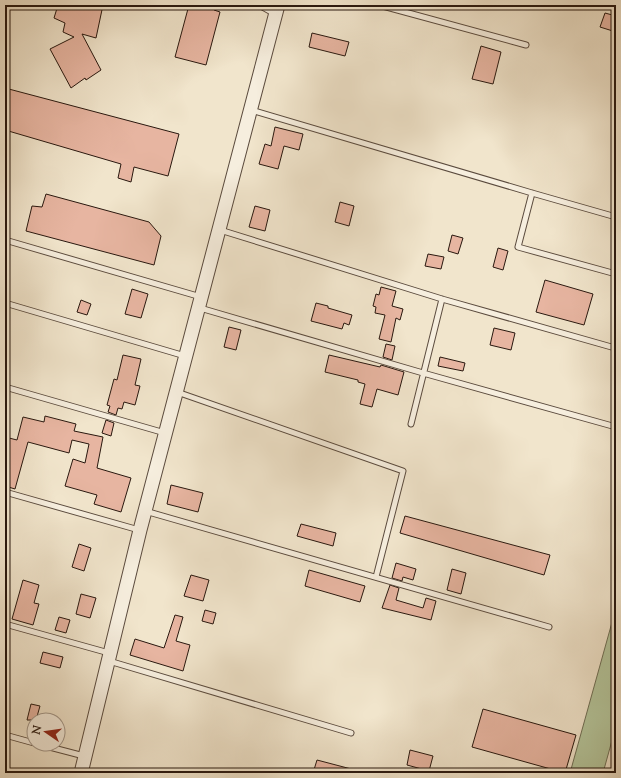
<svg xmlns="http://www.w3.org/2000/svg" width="621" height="778" viewBox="0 0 621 778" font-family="'Sorts Mill Goudy',serif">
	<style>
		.green { fill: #b5c69c; stroke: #6f6f56 }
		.building { fill: #e7b5a1; stroke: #29180f }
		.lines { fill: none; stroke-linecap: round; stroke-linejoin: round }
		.service-casing { stroke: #5b4b3e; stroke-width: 7 }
		.tertiary-casing { stroke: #5b4b3e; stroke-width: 15 }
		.service { stroke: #f6eede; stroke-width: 5 }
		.tertiary { stroke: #f6eede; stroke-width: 13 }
	</style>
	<rect width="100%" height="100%" fill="#f1e5cc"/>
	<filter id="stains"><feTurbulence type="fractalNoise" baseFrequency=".005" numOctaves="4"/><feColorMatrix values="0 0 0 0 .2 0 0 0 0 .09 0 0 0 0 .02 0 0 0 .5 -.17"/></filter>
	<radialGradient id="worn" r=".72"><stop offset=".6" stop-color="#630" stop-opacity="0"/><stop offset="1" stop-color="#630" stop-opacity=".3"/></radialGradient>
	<path class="green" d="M616,608v118l-13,47h-33z"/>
	<path class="building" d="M58,5h45l-7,33 -14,-4 19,36 -15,10 -1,-2 -14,10 -21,-39 24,-12 -11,-5 2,-9 -11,-5z
		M189,5l12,2 1,-2h12v5l6,2 -14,53 -31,-8z
		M605,13l11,3v16l-16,-5z
		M312,33l37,9 -4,14 -36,-9z
		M481,46l20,6 -8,32 -21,-5z
		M5,88l174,46 -11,42 -34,-9 -3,15 -13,-4 3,-14 -116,-34z
		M275,127l28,7 -4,16 -15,-4 -6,23 -19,-5 6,-20 6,2z
		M46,194l103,28 12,14 -7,29 -128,-34 6,-25 10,1z
		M340,202l14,4 -5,20 -14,-4z
		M255,206l15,4 -5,21 -16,-4z
		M452,235l11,3 -5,16 -10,-3z
		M498,248l10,3 -5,19 -10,-3z
		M428,254l16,3 -3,12 -16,-3z
		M545,280l48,14 -9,31 -48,-13z
		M381,287l15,4 -4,15 11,3 -3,11 -4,-2 -5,24 -12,-3 6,-24 -10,-2 1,-6 -3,-1 3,-12 3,1z
		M132,289l16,5 -7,24 -16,-4z
		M81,300l10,4 -4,11 -10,-3z
		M316,303l12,3v2l24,7 -3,10 -5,-2 -2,6 -31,-8z
		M229,327l12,3 -5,20 -12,-3z
		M494,328l21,5 -4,17 -21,-5z
		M386,344l9,2 -3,14 -9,-3z
		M123,355l18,4 -6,26 5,1 -5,19 -11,-3 -2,7 -4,-1 -2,7 -8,-3 2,-6 -3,-1 7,-26 3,1z
		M329,355l51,12 1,-2 23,7 -6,23 -21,-6 -5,18 -12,-3 5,-20 -7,-2v-2l-33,-8z
		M440,357l25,6 -2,8 -25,-5z
		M45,416l31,8 -2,7 29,6 -6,31 34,10 -10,34 -27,-8 3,-9 -32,-9 8,-27 12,4 4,-19 -17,-4 -3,13 -41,-11 -13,47 -10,-3v-49l12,3 6,-23 21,5z
		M106,420l8,3 -3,13 -9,-3z
		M171,485l32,8 -5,19 -31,-8z
		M405,516l145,39 -6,20 -144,-42z
		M301,524l35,9 -3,13 -36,-10z
		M79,544l12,4 -7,23 -12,-4z
		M396,563l20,6 -3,11 -10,-3 -1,4 -10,-3z
		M452,569l14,4 -5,21 -14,-4z
		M309,570l56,16 -5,16 -55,-16z
		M191,575l18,5 -6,21 -19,-5z
		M23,580l16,5 -5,18 5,1 -6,21 -21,-6z
		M390,585l9,3 -3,12 27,8 3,-10 10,3 -5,19 -49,-12z
		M81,594l15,4 -6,20 -14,-4z
		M205,610l11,3 -3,11 -11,-3z
		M175,615l8,2 -7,24 14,4 -7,26 -53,-16 5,-16 29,9z
		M59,617l11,3 -4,13 -11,-3z
		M43,652l20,5 -3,11 -20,-5z
		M31,704l9,2 -4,14h-9z
		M483,709l93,26 -11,38 -93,-26z
		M410,750l23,6 -4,15 -22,-6z
		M317,760l38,10 -1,3h-41z"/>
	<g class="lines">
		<defs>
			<path id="service" d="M259,5l16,9
				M379,5l147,40
				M251,110l281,83 84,24
				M532,193l-14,54 98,27
				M220,230l222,69 173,49
				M5,240l196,57
				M5,303l180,53
				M200,308l223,65 193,54
				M5,387l160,46
				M177,392l226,79 -27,106
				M411,424l31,-125
				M5,492l134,38
				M145,511l404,116
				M5,624l104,29
				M109,661l242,72
				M5,735l29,8
				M38,744l46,12"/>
			<path id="tertiary" d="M81,773l59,-243 138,-525"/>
		</defs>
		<use href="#service" class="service-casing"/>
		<use href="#tertiary" class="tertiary-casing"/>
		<use href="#service" class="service"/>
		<use href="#tertiary" class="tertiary"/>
	</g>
	<rect width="621" height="778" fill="none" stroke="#f1e5cc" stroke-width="20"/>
	<rect x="6" y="6" width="609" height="766" fill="none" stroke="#29180f" stroke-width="2"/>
	<rect x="10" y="10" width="601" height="758" fill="none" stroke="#29180f"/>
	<g transform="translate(46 732) rotate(283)"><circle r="19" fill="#f6eede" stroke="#a4988b"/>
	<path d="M0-3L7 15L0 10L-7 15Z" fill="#8f2418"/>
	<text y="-6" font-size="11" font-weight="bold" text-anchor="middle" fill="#29180f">N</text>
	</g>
	<rect width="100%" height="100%" filter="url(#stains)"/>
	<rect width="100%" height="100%" fill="url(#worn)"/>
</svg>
